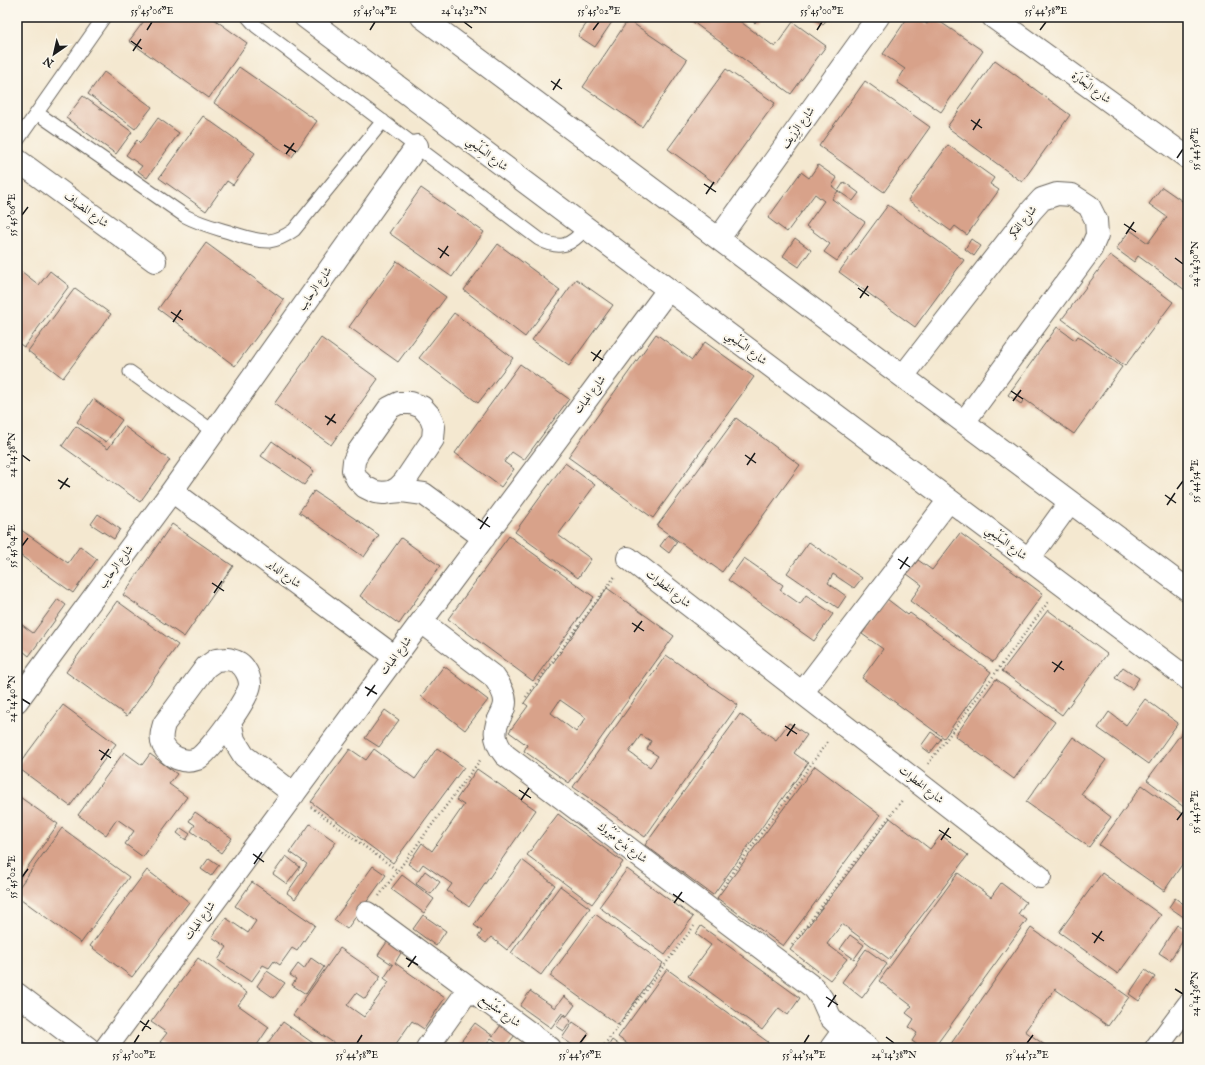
<svg xmlns="http://www.w3.org/2000/svg" width="1205" height="1065" viewBox="0 0 1205 1065" font-family="'IM FELL English',Amiri,serif">
	<style>
		.building { fill: #d8a28a; fill-rule: evenodd }
		.lines { fill: none; stroke-linecap: round; stroke-linejoin: round }
		.lane-casing { stroke: #68635b; stroke-width: 15 }
		.street-casing { stroke: #68635b; stroke-width: 24 }
		.path { stroke: #68635b; stroke-width: 2.5; stroke-dasharray: 1 3; stroke-linecap: butt }
		.lane { stroke: #fff; stroke-width: 13 }
		.street { stroke: #fff; stroke-width: 22 }
		.ticks { fill: none; stroke: #1c1c1c; stroke-width: 1.5 }
		.labels { text-anchor: middle; dominant-baseline: central; stroke-width: 4; stroke-linejoin: round; paint-order: stroke }
		.street-label { font-size: 11px; fill: #1c1c1c; stroke: #fbf7ec }
		.neatline { fill: none; stroke: #1c1c1c; stroke-width: 1.5 }
		.ticks-label { font-size: 10px; text-anchor: middle; fill: #1c1c1c }
	</style>
	<rect width="100%" height="100%" fill="#fbf7ec"/>
	<filter id="ink" filterUnits="userSpaceOnUse"><feTurbulence type="fractalNoise" baseFrequency=".025" numOctaves="2"/><feDisplacementMap in="SourceGraphic" scale="8" xChannelSelector="R" yChannelSelector="G"/><feConvolveMatrix kernelMatrix="1 2 1 2 8 2 1 2 1" color-interpolation-filters="sRGB"/></filter>
	<filter id="wash" filterUnits="userSpaceOnUse"><feTurbulence type="fractalNoise" baseFrequency=".012" numOctaves="4" result="noise"/><feDisplacementMap in="SourceGraphic" scale="16" xChannelSelector="R" yChannelSelector="G"/><feGaussianBlur stdDeviation="0.9" result="paint"/><feColorMatrix in="noise" values="0 0 0 0 0 0 0 0 0 0 0 0 0 0 0 0 0 1.4 0 .05"/><feComposite in="paint" operator="in"/></filter>
	<g filter="url(#wash)">
		<rect width="100%" height="100%" fill="#f4e8d0"/>
		<g id="blocks">
			<path class="building" d="M147,17h68l-1,2 33,24 -38,55 -80,-57z
				M591,17h20l3,2 -19,28 -17,-11z
				M697,17h37l41,30 18,-25 33,24 -35,48 -98,-72z
				M746,17h13l-4,6z
				M812,17h16l-5,8z
				M908,17h8l11,7 4,-7h2l50,34 -42,61 -44,-30 8,-13 -22,-15z
				M628,20l59,40 -45,67 -59,-40z
				M995,60l75,55 -48,67 -75,-55z
				M239,67l78,54 -25,36 -78,-54z
				M726,69l49,34 -59,81 -48,-35z
				M104,72l48,35 -17,22 -47,-35z
				M865,81l65,46 -46,65 -65,-46z
				M83,96l49,36 -16,22 -50,-36z
				M203,116l52,37 -22,32 -6,-4 -21,30 -47,-33z
				M158,118l21,15 -32,45 -9,-7 4,-5 -16,-11 11,-15 3,3z
				M948,145l46,33 -4,6 9,6 -32,45 -12,-9 -4,5 -43,-31z
				M818,165l19,13 -5,8 6,5 6,-9 15,11 -6,8 -15,-10 -6,8 33,23 -28,39 -13,-9 6,-8 -24,-18 18,-25 -9,-7 -28,38 -19,-14 33,-46 8,6z
				M1162,187l26,18v81l-3,4 -47,-34 -4,6 -18,-13 14,-19 18,13 19,-26 -18,-13z
				M421,188l63,44 -32,45 -63,-44z
				M888,205l76,55 -49,67 -76,-55z
				M795,238l16,12 -12,17 -16,-11z
				M971,239l10,7 -7,10 -9,-7z
				M206,243l78,57 -49,66 -77,-57z
				M498,244l62,46 -35,47 -61,-47z
				M1110,255l63,47 -48,64 -63,-47z
				M397,261l49,36 -48,65 -49,-35z
				M17,268l22,17 11,-14 19,15 -45,61 -7,-5z
				M576,279l37,26 -44,61 -37,-26z
				M75,288l36,26 -48,64 -35,-27z
				M454,313l59,45 -35,45 -59,-45z
				M1057,327l18,13 3,-4 44,31 -48,67 -50,-35 -3,5 -13,-9z
				M656,334l36,26 13,-18 49,35 -101,141 -85,-61z
				M321,338l57,41 -47,66 -57,-41z
				M520,364l49,35 -45,61 -12,-8 -8,10 10,7 -13,18 -46,-34z
				M93,399l29,21 -16,22 -29,-20z
				M736,418l64,47 -78,107 -65,-46z
				M76,426l32,23 16,-23 46,34 -30,42 -78,-56z
				M272,441l42,30 -10,14 -43,-29z
				M565,463l30,22 -37,50 33,24 -13,19 -63,-46z
				M314,491l65,44 -15,22 -65,-45z
				M98,514l22,15 -6,10 -23,-15z
				M172,524l61,42 -49,71 -61,-42z
				M17,527l51,36 12,-17 17,13 -24,34 -56,-40z
				M960,533l83,61 -50,68 -83,-61 12,-16 -15,-11 11,-14 14,10z
				M668,535l9,7 -8,11 -9,-7z
				M509,536l85,61 -61,84 -85,-62z
				M401,538l39,28 -41,58 -39,-28z
				M809,542l53,36 -8,10 -21,-14 -5,9 18,13 -8,12 -51,-35z
				M744,558l39,27 -3,5 20,14 6,-9 27,19 -19,27 -86,-61z
				M607,588l67,48 -105,147 -45,-32 3,-6 -18,-13 19,-26 -4,-3zM560,700l26,18 -10,14 -25,-19z
				M58,599l8,6 -37,51 -12,-10v-25l16,12z
				M887,599l21,16 2,-2 81,59 -47,66 -82,-60 21,-29 -21,-15z
				M117,601l61,44 -51,71 -61,-44z
				M1048,610l59,44 -45,61 -60,-44z
				M666,655l72,50 -93,132 -72,-50zM641,735l10,6 -4,8 11,7 -8,11 -21,-15z
				M444,666l44,34 -23,30 -44,-34z
				M1123,667l16,11 -7,11 -17,-11z
				M996,679l59,43 -41,57 -59,-43z
				M1145,699l33,24 -29,41 -51,-36 11,-16 17,13z
				M63,705l53,39 -46,62 -53,-39z
				M385,710l14,10 -20,27 -14,-9z
				M740,714l36,26 13,-17 18,12 -13,18 14,10 -95,132 -68,-50z
				M1188,724v86l-41,-30z
				M931,732l10,7 -11,14 -9,-7z
				M1073,737l33,23 -25,34 30,23 -22,30 -63,-45z
				M437,748l27,19 -71,96 -82,-61 39,-53 16,11 8,-11 41,30z
				M124,752l18,13 8,-11 27,20 -8,10 18,13 -44,60 -18,-13 9,-13 -17,-12 -11,16 -28,-20z
				M815,766l65,49 -97,131 -66,-48z
				M477,769l59,41 -67,97 -22,-16 5,-7 -29,-20 -5,7 -10,-7 14,-21 10,8 32,-46 -8,-5z
				M1142,785l46,33v49l-5,-4 -19,28 -65,-46z
				M17,795l41,29 -41,58z
				M195,812l37,26 -11,15 -30,-22 4,-6 -6,-4z
				M558,814l65,48 -31,42 -65,-49z
				M890,818l40,31 11,-14 27,20 -79,104 -47,-35 -15,20 20,15 -17,21 -40,-30z
				M310,824l26,18 -41,57 -8,-6 20,-29 -17,-12z
				M62,828l67,49 -48,66 -64,-47v-6z
				M181,828l9,6 -4,6 -9,-7z
				M286,856l14,11 -13,17 -14,-10z
				M209,858l10,7 -8,11 -10,-7z
				M522,860l33,25 -48,65 -16,-13 -5,6 -8,-6 4,-6 -8,-6z
				M373,866l13,9 -39,54 -13,-9z
				M627,869l66,48 -28,38 -66,-48z
				M147,870l42,32 -57,75 -42,-31z
				M425,871l15,11 -9,12 -15,-10z
				M958,873l33,24 10,-14 25,19 -8,12 9,6 -93,128h-12l-10,-7 5,-8 -8,-6 5,-8 -8,-6 6,-7 -33,-25z
				M1102,873l59,42 -43,59 -59,-42z
				M402,875l32,24 -10,14 -33,-24z
				M252,882l63,43 -18,26 -5,-3 -12,17 -6,-4 -5,7 -6,-3 -12,17 -33,-22 9,-13 -15,-10 14,-19 22,15 8,-12 -21,-15z
				M560,886l30,22 -49,67 -30,-22z
				M1175,898l13,9v13l-19,-13z
				M595,914l68,49 -45,62 -68,-49z
				M423,915l23,16 -10,15 -23,-17z
				M1177,925l11,8 -18,27 -11,-7z
				M701,926l99,72 -12,17 -9,-7 -17,22 -74,-54 23,-31 -15,-11z
				M1031,928l98,69 -21,29 -53,-37 -30,42 24,17h-101z
				M850,935l14,10 -10,14 -14,-10z
				M387,942l15,9 -7,12 50,35 -21,31 -12,-8 -19,27h-52l-48,-33 47,-67 41,28 -16,23 -9,-6 -9,12 17,12 25,-35 -5,-4 9,-13 -15,-10z
				M866,949l21,15 -25,34 -20,-16z
				M198,958l49,35 -9,12 31,22 -14,21h-87l-8,-6 7,-9 -16,-11z
				M311,958l13,9 -18,27 -14,-9 4,-6 -6,-4 8,-11 6,5z
				M667,969l101,73 -5,6h-130l-15,-11z
				M1145,970l10,7 -16,24 -10,-7z
				M267,971l18,12 -11,15 -17,-12z
				M530,991l25,17 9,-12 11,9 -8,11 -5,-3 -11,15 -31,-22z
				M563,1015l8,6 -7,10 -8,-5z
				M283,1022l37,26h-56z
				M573,1022l16,11 -10,15h-2l-15,-10z
				M475,1023l18,13 8,-11 14,10 -10,13 -14,-10 -7,10h-28z
				M612,1040l11,8h-16z"/>
		</g>
	</g>
	<g filter="url(#ink)">
		<use href="#blocks" fill-opacity="0" stroke="#68635b" stroke-width="1"/>
		<g class="lines">
			<defs>
				<path id="lane" d="M248,17l8,9 283,213c22,12 32,6 47,-11
					M37,113l148,103c15,8 31,12 47,17 12,4 24,8 37,8 9,-1 18,-6 25,-11l89,-109
					M17,141l87,-124
					M130,372l84,60
					M17,1046l3,2"/>
				<path id="street" d="M305,17l883,662
					M422,17l766,573
					M993,17l195,141
					M17,160l138,101
					M719,238l159,-221
					M903,376l129,-166 10,-11 15,-5 15,1 17,11 7,14 1,15 -6,14 -127,173
					M399,403h12l11,4 8,9 4,11 -1,12 -29,43 -6,6 -7,4 -7,1 -9,-1 -10,-5 -8,-8 -4,-9 1,-9 4,-9 31,-44z
					M172,491l223,166
					M391,492l11,-1 22,3 60,44
					M628,558l412,319
					M1028,560l42,-58
					M422,622l72,55c5,7 11,16 11,25 0,6 -3,11 -5,15 -8,15 -5,26 5,38l309,233 8,11 8,18 7,7 31,24
					M228,659c3,1 8,2 11,4 6,4 11,14 11,21 0,13 -42,70 -53,75 -13,5 -28,-2 -34,-14 -3,-7 -1,-14 1,-21l42,-57 10,-7z
					M802,693l147,-193
					M17,701l155,-210 245,-345
					M230,721l4,19 10,16 50,38
					M367,913l183,135
					M17,994l71,54
					M106,1048l289,-391 273,-367
					M427,1048l42,-59
					M831,1048l13,-18
					M1156,1048l32,-43"/>
			</defs>
			<use href="#lane" class="lane-casing"/>
			<use href="#street" class="street-casing"/>
			<path class="path" d="M526,697l90,-122
				M928,764l121,-163
				M311,807l87,64
				M721,889l107,-148
				M379,896l102,-137
				M792,945l111,-146
				M602,1048l92,-122"/>
			<use href="#lane" class="lane"/>
			<use href="#street" class="street"/>
		</g>
	</g>
	<path class="ticks" d="M464,22l8,6M147,30l5,-8M370,30l5,-8M593,30l6,-8M817,30l5,-8M1040,30l6,-8M131,41l11,8M133,51l8,-12M551,81l11,8M553,90l7,-11M971,120l11,8M973,130l7,-11M284,145l12,7M286,154l8,-11M1177,158l6,-9M704,184l12,8M706,194l8,-12M22,215l6,-8M1124,224l12,8M1126,234l8,-12M438,248l11,8M440,258l8,-12M1175,258l8,6M858,288l11,8M860,298l8,-12M171,312l12,8M173,322l8,-12M591,352l12,8M593,361l8,-11M1011,391l12,8M1013,401l8,-11M325,416l11,7M327,425l8,-11M22,455l8,6M745,455l11,8M747,465l8,-12M58,480l12,7M60,489l8,-11M1177,489l6,-8M1165,495l11,8M1167,505l8,-12M478,519l12,8M480,529l8,-12M22,546l6,-8M898,559l12,8M900,569l8,-12M212,583l12,8M214,593l8,-12M632,623l12,8M634,632l8,-11M1052,662l12,8M1054,672l8,-11M365,687l12,7M367,696l8,-11M22,699l8,5M785,726l12,8M787,736l8,-12M99,750l12,8M101,760l8,-11M519,790l12,8M521,800l8,-12M1177,820l6,-8M939,830l12,8M941,840l8,-12M253,854l11,8M254,864l8,-12M22,877l6,-8M673,894l11,8M674,903l8,-11M1092,933l12,8M1094,943l8,-12M406,958l12,7M408,967l8,-11M1175,989l8,5M826,997l12,8M828,1007l8,-12M140,1021l11,8M142,1031l7,-11M886,1037l8,6M134,1043l5,-8M357,1043l5,-8M580,1043l6,-8M804,1043l5,-8M1027,1043l6,-8"/>
	<g class="labels">
		<g class="street-label">
			<text transform="translate(1091 88) rotate(36)">شارع البَحَّارَة</text>
			<text transform="translate(798 128) rotate(-54)">شارع الرِّزِيف</text>
			<text transform="translate(487 154) rotate(37)">شارع السِّلَيْمِي</text>
			<text transform="translate(86 210) rotate(36)">شارع المضياف</text>
			<text transform="translate(1023 222) rotate(-51)">شارع الفكر</text>
			<text transform="translate(315 289) rotate(-55)">شارع الرحايب</text>
			<text transform="translate(746 348) rotate(37)">شارع السِّلَيْمِي</text>
			<text transform="translate(590 395) rotate(-53)">شارع الهبات</text>
			<text transform="translate(1006 543) rotate(37)">شارع السِّلَيْمِي</text>
			<text transform="translate(116 567) rotate(-53)">شارع الرحايب</text>
			<text transform="translate(284 574) rotate(37)">شارع الداير</text>
			<text transform="translate(668 589) rotate(38)">شارع الخطوات</text>
			<text transform="translate(396 656) rotate(-53)">شارع الهبات</text>
			<text transform="translate(921 785) rotate(38)">شارع الخطوات</text>
			<text transform="translate(622 843) rotate(37)">شارع بَدْع مَبْرُوك</text>
			<text transform="translate(200 921) rotate(-54)">شارع الهبات</text>
			<text transform="translate(500 1011) rotate(36)">شارع مْشَيْبِع</text>
		</g>
	</g>
	<rect width="1205" height="1065" fill="none" stroke="#fbf7ec" stroke-width="44"/>
	<g transform="translate(54 54) rotate(214)" stroke="#fbf7ec" stroke-width="3" paint-order="stroke">
	<path d="M0-3L7 15L0 10L-7 15Z" fill="#1c1c1c"/>
	<text y="-6" font-size="11" font-weight="bold" text-anchor="middle" fill="#1c1c1c">N</text>
	</g>
	<rect x="22" y="22" width="1161" height="1021" class="neatline"/>
	<g class="ticks-label">
		<text x="152" y="14">55°45'06"E</text>
		<text x="375" y="14">55°45'04"E</text>
		<text x="464" y="14">24°14'32"N</text>
		<text x="599" y="14">55°45'02"E</text>
		<text x="822" y="14">55°45'00"E</text>
		<text x="1046" y="14">55°44'58"E</text>
		<text transform="translate(1194 149) rotate(-90)" y="4">55°44'56"E</text>
		<text transform="translate(11 215) rotate(-90)" y="4">55°45'06"E</text>
		<text transform="translate(1194 264) rotate(-90)" y="4">24°14'30"N</text>
		<text transform="translate(11 455) rotate(-90)" y="4">24°14'38"N</text>
		<text transform="translate(1194 481) rotate(-90)" y="4">55°44'54"E</text>
		<text transform="translate(11 546) rotate(-90)" y="4">55°45'04"E</text>
		<text transform="translate(11 699) rotate(-90)" y="4">24°14'40"N</text>
		<text transform="translate(1194 812) rotate(-90)" y="4">55°44'52"E</text>
		<text transform="translate(11 877) rotate(-90)" y="4">55°45'02"E</text>
		<text transform="translate(1194 994) rotate(-90)" y="4">24°14'36"N</text>
		<text x="134" y="1058">55°45'00"E</text>
		<text x="357" y="1058">55°44'58"E</text>
		<text x="580" y="1058">55°44'56"E</text>
		<text x="804" y="1058">55°44'54"E</text>
		<text x="894" y="1058">24°14'38"N</text>
		<text x="1027" y="1058">55°44'52"E</text>
	</g>
</svg>
